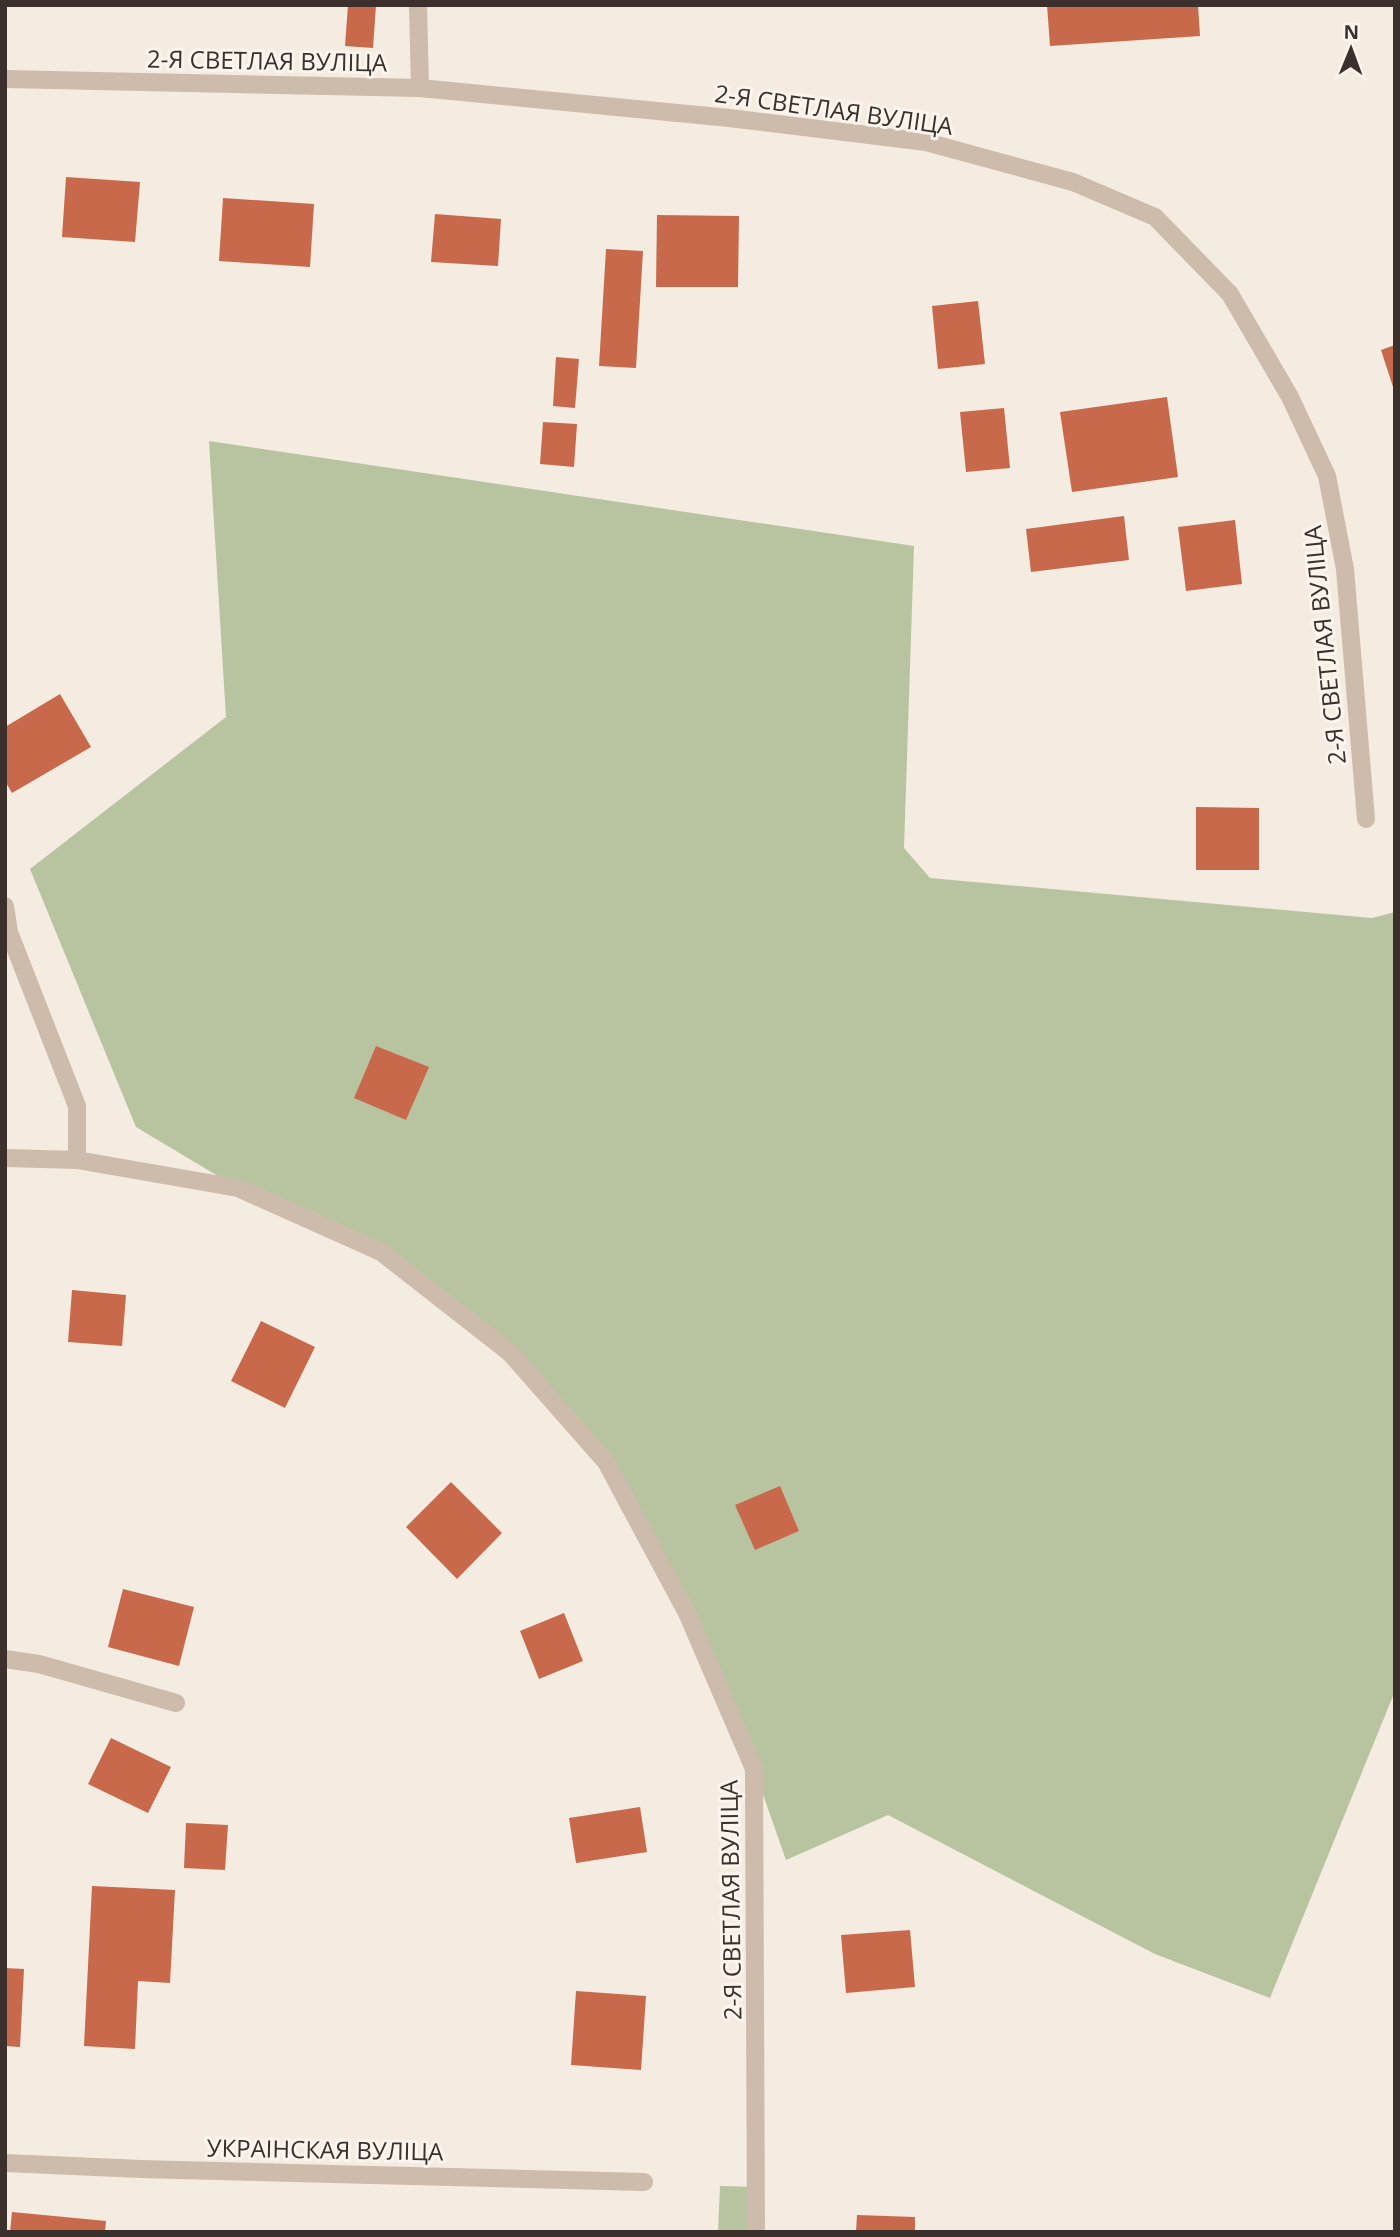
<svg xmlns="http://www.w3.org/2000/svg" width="1400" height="2237" viewBox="0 0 1400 2237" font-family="'Open Sans',sans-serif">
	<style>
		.green { fill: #b8c4a0 }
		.building { fill: #c8694b }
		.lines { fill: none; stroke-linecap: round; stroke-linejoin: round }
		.minor { stroke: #cdbbac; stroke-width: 18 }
		.labels { text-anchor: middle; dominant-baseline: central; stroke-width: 6; stroke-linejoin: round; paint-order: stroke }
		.street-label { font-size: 24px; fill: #3b302b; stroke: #fbf5ee }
	</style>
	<rect width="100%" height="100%" fill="#f4ebe1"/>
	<path class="green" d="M209,441l705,105 -10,302 26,30 442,40 23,-6v779l-125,307 -115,-44 -267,-139 -102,45 -32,-91 -148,-307 -96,-109 -129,-101 -143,-64 -102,-61 -106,-258 196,-152z
		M720,2186l38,1 -2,45h-38z"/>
	<path class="building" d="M348,5h28l-3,43 -28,-2z
		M1047,5h151l2,31 -150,10z
		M66,177l74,5 -5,60 -73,-5z
		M223,198l91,6 -4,63 -91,-6z
		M435,214l66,5 -3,47 -67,-4z
		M657,215l82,1 -1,71h-82z
		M606,249l37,2 -7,117 -37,-2z
		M978,301l7,63 -47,5 -6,-63z
		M1395,345v45h-1l-13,-40z
		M556,357l23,2 -4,49 -22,-2z
		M1167,397l11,80 -106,15 -12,-80z
		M1004,408l6,60 -44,4 -6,-60z
		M543,422l34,2 -3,43 -34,-3z
		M1124,516l5,44 -98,12 -5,-43z
		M1235,520l7,64 -56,7 -8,-64z
		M60,694l31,53 -79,46 -7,-12v-54z
		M1196,807l63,1v62h-63z
		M376,1046l53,21 -23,53 -52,-22z
		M72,1290l54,5 -4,51 -54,-4z
		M261,1321l54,26 -30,61 -54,-27z
		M451,1482l51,51 -45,46 -51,-52z
		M780,1486l19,45 -44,19 -20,-45z
		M123,1589l71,18 -15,59 -71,-19z
		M564,1613l19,48 -44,18 -19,-48z
		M111,1738l60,29 -23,46 -60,-29z
		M640,1807l7,45 -71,11 -7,-45z
		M186,1823l42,2 -3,45 -41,-2z
		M92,1886l83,4 -5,93 -32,-2 -3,68 -51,-3z
		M910,1930l5,57 -69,6 -5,-58z
		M5,1968l19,1 -4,78 -15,-1z
		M576,1991l70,5 -5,74 -70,-5z
		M12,2212l94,9 -1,11h-95z
		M857,2215l58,2v15h-59z"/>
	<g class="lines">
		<path class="minor" d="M418,5l2,83
			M5,79l415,9 309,30 197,24 147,40 82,35 75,77 60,103 37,79 18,93 21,250
			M5,906l4,26 68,174v54
			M5,1158l72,2 161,28 143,64 129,101 96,109 81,151 67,156 2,463
			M5,1659l34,5 137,39
			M5,2163l135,6 504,13"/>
	</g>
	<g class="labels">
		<g class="street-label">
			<text transform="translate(267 60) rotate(1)">2-Я СВЕТЛАЯ ВУЛІЦА</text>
			<text transform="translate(834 109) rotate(8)">2-Я СВЕТЛАЯ ВУЛІЦА</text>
			<text transform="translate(1324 645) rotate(-96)">2-Я СВЕТЛАЯ ВУЛІЦА</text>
			<text transform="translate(730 1900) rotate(-91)">2-Я СВЕТЛАЯ ВУЛІЦА</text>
			<text transform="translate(325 2149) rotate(1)">УКРАІНСКАЯ ВУЛІЦА</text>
		</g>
	</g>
	<rect width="1400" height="2237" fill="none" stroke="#3b302b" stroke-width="14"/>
	<g transform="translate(1351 49) rotate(1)" stroke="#fbf5ee" stroke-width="5" paint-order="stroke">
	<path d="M0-5L12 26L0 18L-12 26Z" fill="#3b302b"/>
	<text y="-10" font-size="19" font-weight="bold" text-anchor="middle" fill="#3b302b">N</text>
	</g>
</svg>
